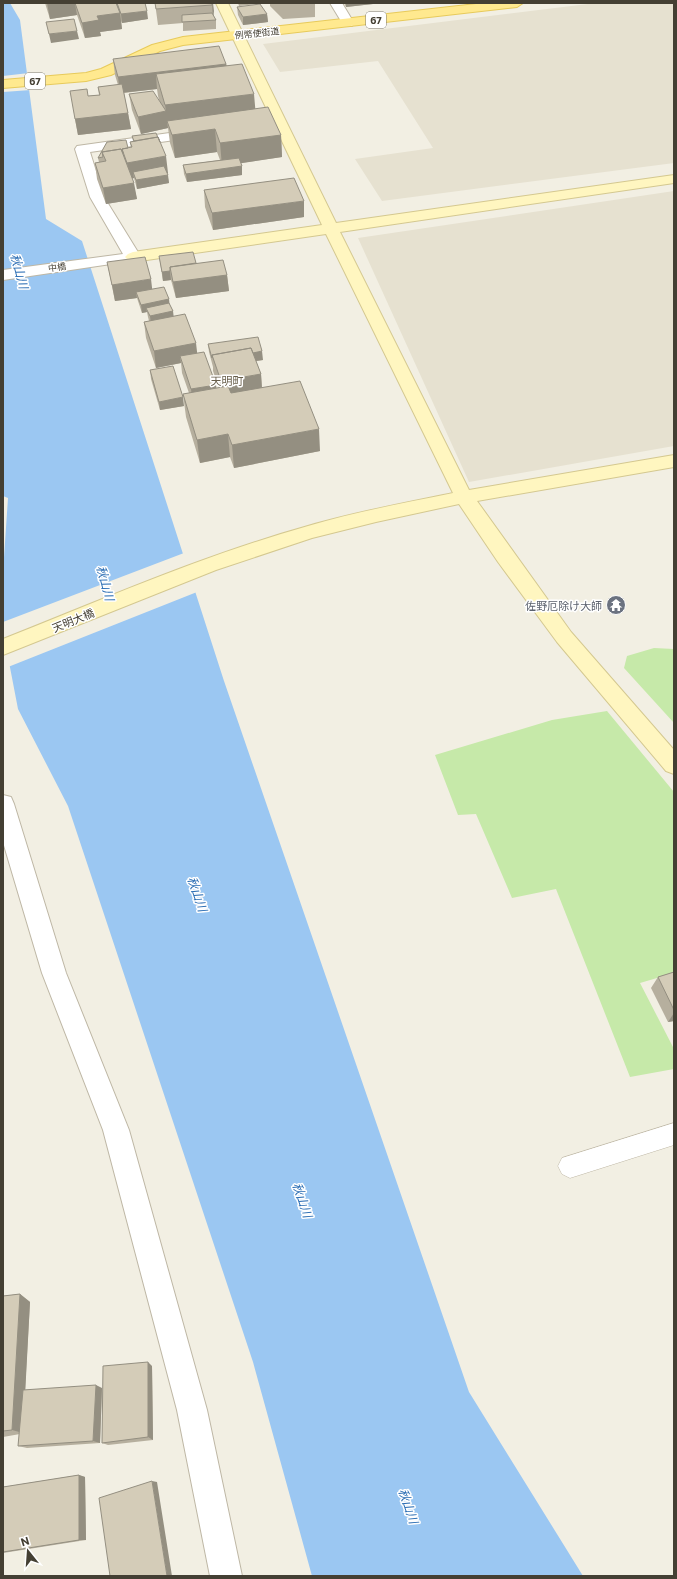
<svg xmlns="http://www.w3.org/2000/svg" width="677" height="1579" viewBox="0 0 677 1579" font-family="Commissioner,'Noto Sans JP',sans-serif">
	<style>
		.residential { fill: #e6e1d0 }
		.green { fill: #c6e9a9 }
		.water { fill: #9bc7f2 }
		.pier { fill: #f2efe3 }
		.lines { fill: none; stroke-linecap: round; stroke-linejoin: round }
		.lane-casing { stroke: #beb7a5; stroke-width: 1 }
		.street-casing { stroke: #beb7a5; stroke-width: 2 }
		.secondary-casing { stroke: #d4c890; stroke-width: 2 }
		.primary-casing { stroke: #e7ca5b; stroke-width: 2 }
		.lane { fill: #fff; fill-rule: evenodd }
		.street { fill: #fff; fill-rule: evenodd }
		.secondary { fill: #fff6c0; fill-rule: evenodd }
		.primary { fill: #ffe98f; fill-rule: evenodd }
		.wall { fill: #b6af9e }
		.shaded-wall { fill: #948f81 }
		.building { fill: #d4ccb8; stroke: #948f81 }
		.labels { text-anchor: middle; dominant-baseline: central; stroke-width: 3; stroke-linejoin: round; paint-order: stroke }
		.far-street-label { font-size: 9px; fill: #443f33; stroke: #fff }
		.shield { fill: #fff; stroke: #7c7970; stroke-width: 1 }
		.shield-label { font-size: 10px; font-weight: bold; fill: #443f33 }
		.far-quarter-label { font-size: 11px; fill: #675e4a; stroke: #fff }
		.worship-label { font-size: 11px; fill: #5b616d; stroke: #fff; text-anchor: end }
		.street-label { font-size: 11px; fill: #443f33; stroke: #fff }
		.water-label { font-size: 12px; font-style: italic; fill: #296cb3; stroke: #fff }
	</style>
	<rect width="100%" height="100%" fill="#f2efe3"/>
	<path class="residential" d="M596,3h78v160l-292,38 -27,-42 78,-11 -55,-87 -98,11 -17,-28z
		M674,191v255l-205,36 -111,-244z"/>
	<path class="green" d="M654,648l20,1v74l-50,-55 3,-12z
		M607,711l67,81v181l-34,10 34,66v20l-44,8 -74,-188 -44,9 -36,-84 -18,1 -23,-60 117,-35z"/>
	<path class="water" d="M3,3h7l10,17 26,199 36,22 142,440 245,711 114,184h-271l-59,-214 -185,-556 -50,-97 -15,-78v-59l5,-74 -5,-2z"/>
	<path class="pier" d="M29,73l2,17 -28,2v-16z
		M184,553l13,39 -189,75 -5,-25v-20z"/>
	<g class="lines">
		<defs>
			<path id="lane" d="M674,1123v22l-104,33 -8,-4 -4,-8 4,-8z"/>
			<path id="street" d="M330,3h12l12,20 -2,3h-8z
				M198,129l5,1 2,3 -2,3 -113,16 14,45 37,60 -3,3 -135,20v-10l120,-16 -33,-57 -15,-48 2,-3z
				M3,795l8,2 3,7 52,169 63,157 78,280 35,166h-32l-33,-166 -74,-280 -61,-157 -39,-131z"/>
			<path id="secondary" d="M216,3h12l108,220 338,-48v8l-334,49 129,258 205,-35v12l-197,34 94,131 103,118v24l-8,-3 -109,-129 -59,-80 -39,-58 -83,18 -64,16 -96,32 -213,85v-16c101,-40 201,-84 305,-113 47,-14 96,-23 145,-33l-127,-259 -193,28 -5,-2 -3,-3 3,-3 5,-2 189,-27z"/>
			<path id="primary" d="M485,3h38l-6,4 -334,38 -23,6 -49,24 -25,6 -83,7v-8l83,-7 15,-4 51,-24 31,-8z"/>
		</defs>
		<use href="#lane" class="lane-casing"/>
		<use href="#street" class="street-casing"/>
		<use href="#secondary" class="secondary-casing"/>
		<use href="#primary" class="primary-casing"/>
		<use href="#lane" class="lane"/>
		<use href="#street" class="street"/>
		<use href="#secondary" class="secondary"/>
		<use href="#primary" class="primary"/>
	</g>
	<path class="wall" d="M45,3h71l32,16 -26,4 -1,-2 1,8 -22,3 1,4 -16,2 -8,-23 -27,4z
		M155,3h58v12l3,5v9l-33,2v-8l-25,2z
		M238,3h19v1l-18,2z
		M270,3h45v14l-32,2 -13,-13z
		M344,3h38l-36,4z
		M237,7l30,7 1,8 -25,3 -5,-10z
		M113,59l113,5 1,1 28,44 26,26 1,22 -41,6 1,12 -55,7 -3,-8 -1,-9 37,-5 -3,-8 -42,6 -5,-15 -2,-15 -27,6 -9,-24 -3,-16 31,9 -2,-7 -1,-7 -33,4 4,20 3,16 -53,6 -3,-16 13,-23 11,-1 -1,-8 20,-2 -3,-10z
		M132,136l36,37h-1l2,10 -32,6 -3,-11 -2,1 5,20 -31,5 -9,-25 -2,-16 4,-1 -1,-4 9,-16 21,6h3l-1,-6 3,-1z
		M204,190l100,27 -91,13 -8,-23z
		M159,256l37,7 31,12 2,16 -53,7 -5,-18 -8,1z
		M107,262l62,37v5l4,7v5l24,37 19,35h3l-6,-17v-4l-4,-15 -1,-8 55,16 -7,1 5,13 1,14 58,63 -86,17 -4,-11 -30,6 -14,-46 -3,-23 6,-1 -7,-20 -1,-10 -25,5 -10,-30 -2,-16 5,-1 -1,-4 -1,-5 -5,1 -5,-15 -22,3z
		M150,370l34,36 -24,4 -9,-31z
		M674,972v49l-6,1 -17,-34 7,-11z
		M20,1294l10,8 -5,88 77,-2 -2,55 -73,5 -9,-2 2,-12 -17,3v-141z
		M152,1366l1,74 -45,5 -6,-2z
		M79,1475l6,2 1,63 -83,13v-66z"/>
	<path class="shaded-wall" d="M47,3h28l2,12 -27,4z
		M212,3h1l1,8 -1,10z
		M346,3h36l-36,4z
		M147,11l1,8 -26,4 -1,-9z
		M120,13l2,16 -22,3 1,4 -16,2 -3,-15 15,-7z
		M267,14l1,8 -25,3v-8z
		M77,31l2,8 -28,4 -2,-9z
		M226,64l2,16 -72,-6 1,15 -37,4 -2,-16z
		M254,94l2,23 -89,4 1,7 -27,6 -3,-17 28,-6 -1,-6z
		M128,113l3,16 -53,6 -3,-16z
		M215,129l2,23 -42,6 -3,-23z
		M281,135l1,22 -60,9 -2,-23z
		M166,156l2,17 -33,5 -2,-6 1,6 -4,1 -3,-16z
		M242,166v9l-55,7 -1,-8z
		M168,175l1,8 -32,6 -1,-9z
		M134,183l3,16 -31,5 -3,-16z
		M304,201v16l-91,13 -1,-17z
		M170,271l1,9 -8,1 -1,-9z
		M227,275l2,16 -53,7 -3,-16z
		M151,279l2,17 -17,-4 1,6 -22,3 -3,-16z
		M169,299l1,9h-24l1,4 -5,1 -1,-8z
		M173,311l1,8 -23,5 -1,-8z
		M196,343l2,17 -18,-4 1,7 -25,5 -2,-17z
		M262,351l1,9 -47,7 -3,-9z
		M261,374l1,16 -40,7 -1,-16z
		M216,385l2,16 -25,4 -2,-16z
		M183,397l1,9 -24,4 -1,-8z
		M319,429l1,22 -86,17 -2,-23z
		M228,434l2,23 -30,6 -3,-23z
		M674,1013v8l-6,1z
		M20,1294l10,8 -7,131 -11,-3z
		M148,1362l4,4 1,74 -5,-3z
		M96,1385l6,3 -2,55 -7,-2z
		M79,1475l6,2 1,63h-7z
		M152,1481l5,1 15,94h-5z"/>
	<path class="building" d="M75,3h41l4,10 -23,3 2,4 -17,3z
		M117,3h28l2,8 -26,3z
		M155,3h57v2l-56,4z
		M260,4l7,10 -24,3 -6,-10z
		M212,13l4,7 -34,2v-7z
		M74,19l3,12 -28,3 -3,-12z
		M219,46l7,18 -108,13 -5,-18z
		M242,64l12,30 -89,11 -9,-31z
		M122,84l6,29 -53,6 -5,-28 17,-2 1,7 12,-1 -2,-8z
		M153,91l13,20 -28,6 -9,-23z
		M268,107l13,28 -61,8 -5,-14 -43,6 -5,-14z
		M156,133l4,9 -2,-5 -24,4 -2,-5z
		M158,137l8,19 -39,7 -5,-14 10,-2 -2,-5z
		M126,140l2,8 -6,1 1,4 -2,-4 -19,3 1,5 -5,1 9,-16z
		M121,149l13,34 -31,5 -8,-25 11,-2 -4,-9z
		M239,158l3,8 -56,8 -3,-9z
		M164,166l4,9 -32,5 -3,-8z
		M294,178l10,23 -92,12 -8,-23z
		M193,252l3,11 -26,4v4l-8,1 -3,-16z
		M145,257l6,22 -39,6 -5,-23z
		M223,260l4,15 -54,7 -3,-15z
		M164,287l5,12 -28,6 -5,-13z
		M169,303l4,8 -23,5 -4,-8z
		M185,314l11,29 -42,8 -10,-29z
		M258,337l4,14 -9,2 -2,-5 -39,7v3l-4,-14z
		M251,348l10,26 -40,7 -9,-26z
		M204,352l12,33 -25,4 -11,-33z
		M173,366l10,31 -24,5 -9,-32z
		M300,381l19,48 -87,16 -4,-11 -31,6 -14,-46 45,-8 3,7z
		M674,972v38l-16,-33z
		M20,1294l-8,136 -9,1v-135z
		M148,1362v75l-46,6 1,-77z
		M96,1385l-3,56 -75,5 5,-56z
		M79,1475v65l-76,12v-65z
		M152,1481l15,95h-57l-11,-78z"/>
	<defs>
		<symbol id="temple-disc" viewBox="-11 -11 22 22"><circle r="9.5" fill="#6b7280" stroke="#fff"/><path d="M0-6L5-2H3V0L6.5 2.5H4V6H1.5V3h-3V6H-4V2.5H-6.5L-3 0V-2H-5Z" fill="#fff"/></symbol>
	</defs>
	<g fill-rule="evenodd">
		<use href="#temple-disc" x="605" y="594" width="22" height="22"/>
	</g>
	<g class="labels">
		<g class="far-street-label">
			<text transform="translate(257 33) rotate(-6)">例幣使街道</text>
			<text transform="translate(57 267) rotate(-8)">中橋</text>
		</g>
		<g class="shield">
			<rect x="366" y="12" width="20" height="16" rx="3"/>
			<rect x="25" y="73" width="20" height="16" rx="3"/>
		</g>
		<g class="shield-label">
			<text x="376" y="20">67</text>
			<text x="35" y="81">67</text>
		</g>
		<g class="far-quarter-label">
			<text x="227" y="380">天明町</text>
		</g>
		<g class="worship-label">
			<text x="602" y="605">佐野厄除け大師</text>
		</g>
		<g class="street-label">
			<text transform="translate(73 620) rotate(-22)">天明大橋</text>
		</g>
		<g class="water-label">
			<text transform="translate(20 271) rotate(75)">秋山川</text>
			<text transform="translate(106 583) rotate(75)">秋山川</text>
			<text transform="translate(198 894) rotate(71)">秋山川</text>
			<text transform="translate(303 1200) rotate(71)">秋山川</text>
			<text transform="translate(409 1506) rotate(71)">秋山川</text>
		</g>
	</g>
	<rect width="677" height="1579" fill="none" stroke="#443f33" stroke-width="8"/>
	<g transform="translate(28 1551) rotate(343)" stroke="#ffffff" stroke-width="3" paint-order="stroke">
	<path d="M0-3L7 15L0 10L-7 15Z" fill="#443f33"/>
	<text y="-6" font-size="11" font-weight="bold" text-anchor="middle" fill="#443f33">N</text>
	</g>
</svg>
